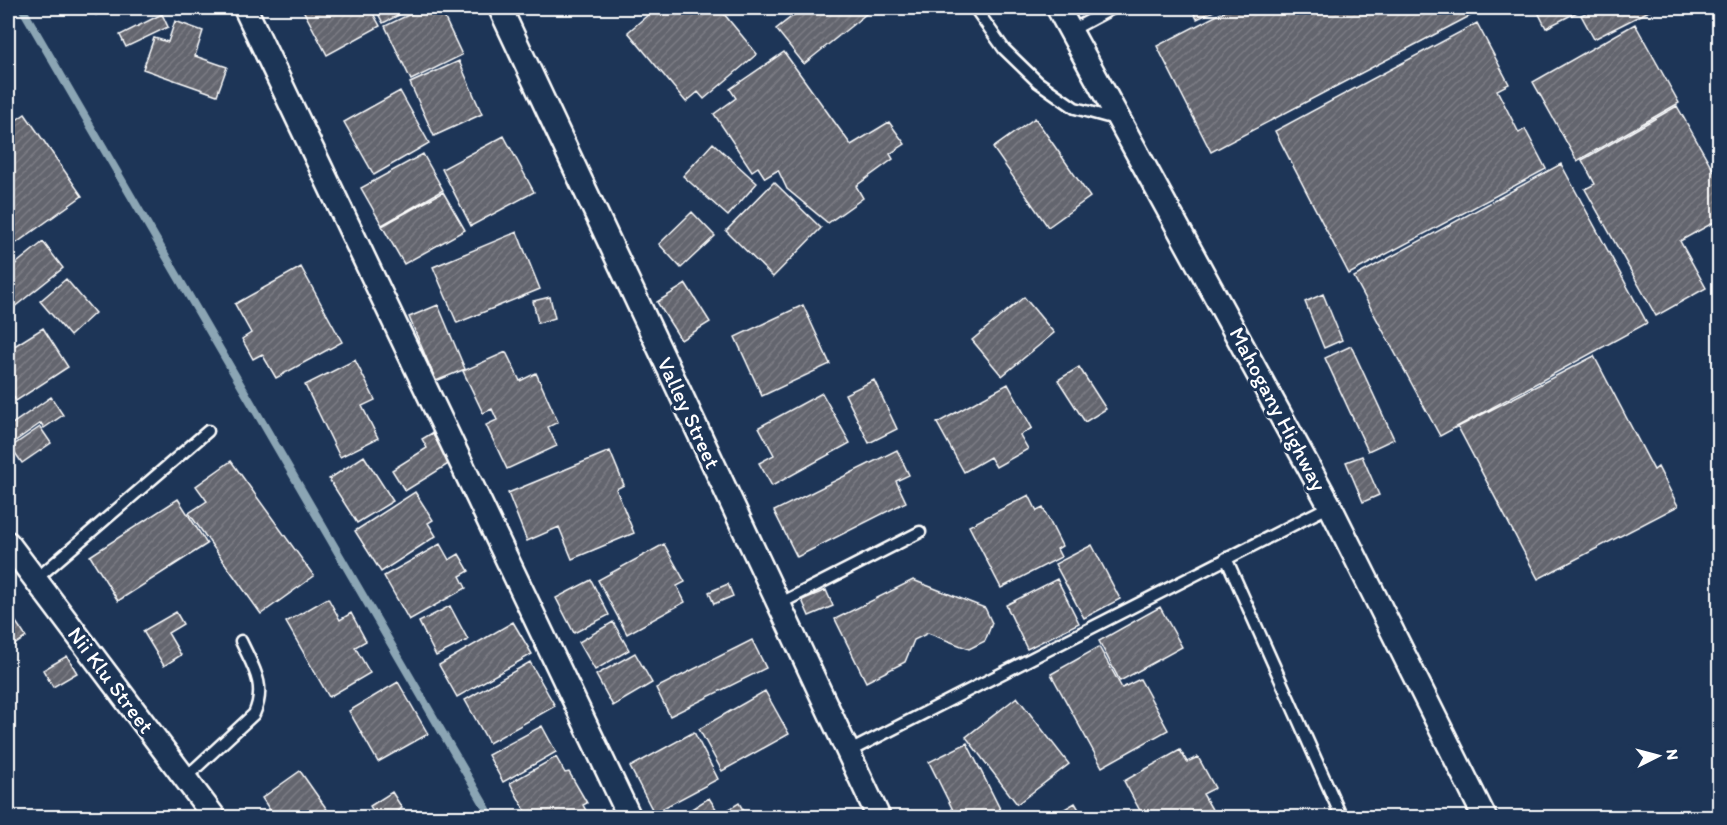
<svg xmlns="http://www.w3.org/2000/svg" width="1727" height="825" viewBox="0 0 1727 825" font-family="Itim,sans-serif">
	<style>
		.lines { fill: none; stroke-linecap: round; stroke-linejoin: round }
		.stream { stroke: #8ba5b4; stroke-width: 8 }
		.building { fill: url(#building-hatch); stroke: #fff; stroke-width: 1.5 }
		.service-casing { stroke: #fff; stroke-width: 15 }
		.minor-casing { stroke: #fff; stroke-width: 27 }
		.service { stroke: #1d3557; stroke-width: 10 }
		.minor { stroke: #1d3557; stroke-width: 22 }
		.labels { text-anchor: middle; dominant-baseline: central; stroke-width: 6; stroke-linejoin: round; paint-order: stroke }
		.street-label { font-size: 22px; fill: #fff; stroke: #1d3557 }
	</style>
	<defs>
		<pattern id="building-hatch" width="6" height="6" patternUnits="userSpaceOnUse" patternTransform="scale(1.5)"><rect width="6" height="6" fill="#64656e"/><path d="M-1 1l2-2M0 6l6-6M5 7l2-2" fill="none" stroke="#7b7c84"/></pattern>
	</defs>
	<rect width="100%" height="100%" fill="#1d3557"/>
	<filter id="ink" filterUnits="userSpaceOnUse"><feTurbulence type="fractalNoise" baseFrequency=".0167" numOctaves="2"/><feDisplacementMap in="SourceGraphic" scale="12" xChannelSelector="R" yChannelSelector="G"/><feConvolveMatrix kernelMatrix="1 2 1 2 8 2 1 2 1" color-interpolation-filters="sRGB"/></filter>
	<g filter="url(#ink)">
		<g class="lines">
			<path class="stream" d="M22,8l470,810"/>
		</g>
		<path class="building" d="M93,8h17l-14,7z
			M302,8h68l10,18 -53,29z
			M375,8h38l-30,15z
			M423,8h17l22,47 -51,25 -26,-54z
			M656,8h63l38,46 -53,45 -6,-7 -12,10 -58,-70z
			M803,8h66l2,2 -67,54 -28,-35z
			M1191,8h29l-23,11z
			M1231,8h254l-274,144 -54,-106z
			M1536,8h49l-39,20z
			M1596,8h59l-61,31 -13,-24z
			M162,14l6,13 -42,20 -6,-12z
			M175,21l28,10 -8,25 32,11 -10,28 -74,-26 11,-31 14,4z
			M1477,23l32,61 -12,6 22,43 6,-4 21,40 -197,105 -74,-143z
			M1635,24l44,79 -102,58 -44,-79z
			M784,52l67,93 38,-23 16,22 -15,10 3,5 -37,27 7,12 -35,25 -41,-34 -9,-19 -13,8 -7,-11 -6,4 -38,-57 22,-16 -6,-9z
			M459,61l23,53 -48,22 -24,-53z
			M400,91l29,52 -55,32 -30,-53z
			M1677,106l43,76v37l-40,22 26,47 -50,28 -71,-127 10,-5 -13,-24z
			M25,114l57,82 -74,53v-123z
			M1035,118l55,79 -42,30 -55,-79z
			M504,136l30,56 -63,34 -29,-57z
			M713,143l44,40 -29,33 -45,-40z
			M423,154l20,36 -61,35 -21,-37z
			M1561,164l86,159 -207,113 -86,-159z
			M774,182l47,46 -48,49 -47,-46z
			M443,192l22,38 -61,34 -22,-38z
			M692,212l23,24 -34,32 -22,-24z
			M517,232l23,57 -83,34 -24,-56z
			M43,242l20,26 -55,44v-42z
			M301,267l41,75 -66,36 -14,-24 -9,5 -11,-20 9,-6 -16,-29z
			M66,279l29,34 -25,23 -30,-35z
			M686,284l24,38 -29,18 -24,-38z
			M1323,294l19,46 -18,8 -19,-46z
			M550,297l5,21 -17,5 -5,-22z
			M1024,297l30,36 -52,43 -30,-36z
			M438,305l27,64 -29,12 -27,-64z
			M803,305l27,59 -68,32 -27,-59z
			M43,328l25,39 -52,34 -8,-14v-37z
			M1351,346l43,93 -26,12 -43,-93z
			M506,352l14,29 16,-8 22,49 -10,5 9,19 -50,23 -21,-44 11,-5 -5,-11 -9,4 -20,-42z
			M1594,356l60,114 4,-3 20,39 -140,73 -80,-152z
			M355,360l20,40 -13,6 16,32 -38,19 -35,-72z
			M1079,367l27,42 -21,13 -27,-42z
			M874,380l23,49 -28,14 -24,-49z
			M1008,384l24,44 -12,7 8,14 -32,18 -6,-10 -26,15 -27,-49z
			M822,393l28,50 -78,43 -13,-23 15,-8 -15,-28z
			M51,397l12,18 -19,13 -3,-5 -33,23v-19z
			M40,427l11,16 -29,20 -11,-16z
			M432,433l18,30 -45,28 -13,-21 35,-22 -5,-9z
			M897,450l12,25 -13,6 10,21 -109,55 -23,-46z
			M610,451l14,34 -8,4 18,44 -62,26 -13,-32 -32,14 -19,-48z
			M364,456l29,45 -36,22 -28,-44z
			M1362,456l17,39 -16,7 -17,-40z
			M231,461l83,115 -53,38 -72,-101 18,-12 -11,-15z
			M415,492l18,28 -5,3 8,13 -55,36 -26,-41z
			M1029,495l8,16 6,-3 19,38 -5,3 4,8 -60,31 -32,-62z
			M178,499l29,45 -89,57 -28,-45z
			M440,544l9,16 10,-6 10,17 -9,5 6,12 -57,32 -25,-44z
			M664,544l21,38 -8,4 8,16 -58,32 -29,-54z
			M1092,545l28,54 -36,19 -29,-54z
			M1057,579l22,44 -52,26 -21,-44z
			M591,580l18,35 -35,18 -18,-35z
			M913,580l72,28 7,15 -7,18 -16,8 -41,-16 -14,7 -9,22 -39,20 -31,-63z
			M728,584l5,12 -19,8 -5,-12z
			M826,590l7,16 -24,10 -7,-16z
			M328,598l12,22 11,-7 15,28 -11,6 15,26 -41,24 -43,-75z
			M450,606l18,34 -32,16 -17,-34z
			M1160,607l22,40 -62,34 -21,-40z
			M8,610l18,27 -18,12z
			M176,612l7,12 -15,9 13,22 -17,11 -21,-35z
			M513,622l19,32 -75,43 -18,-32z
			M613,622l16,28 -34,20 -16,-28z
			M752,640l14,28 -96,48 -14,-28z
			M1099,647l23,41 18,-9 28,51 -66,37 -51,-93z
			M635,653l17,30 -39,23 -17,-31z
			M67,656l10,17 -24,14 -10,-17z
			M530,662l25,44 -66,37 -24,-43z
			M398,682l30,52 -50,28 -29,-51z
			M765,691l24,43 -67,37 -23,-42z
			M1017,697l52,67 -52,40 -51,-67z
			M542,726l14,26 -53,30 -15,-27z
			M694,732l24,47 -64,34 -24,-46z
			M967,743l34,68 -13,7h-31l-28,-56z
			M1180,750l7,12 11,-5 17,31 -12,6 10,17 -12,7h-57l-20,-37z
			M556,757l9,16 4,-1 18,31 -4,2 7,13h-61l-19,-35z
			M300,771l33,47h-58l-13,-20z
			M392,792l10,16 -14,10h-11l-7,-12z
			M709,798l11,17 19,-12 9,15h-71z
			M1075,803l9,15h-28l-2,-3z
			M946,811l4,7h-17z"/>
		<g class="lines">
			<defs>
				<path id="service" d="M975,8l29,41 34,33 37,26 44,12
					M1070,31l43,-23
					M1226,558l116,260
					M35,580l173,-149
					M779,604l141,-72
					M848,752l482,-246
					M185,778l69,-64c13,-29 -1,-47 -13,-73"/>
				<path id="minor" d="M245,8l385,810
					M500,8l379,810
					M1058,8l272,498 155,312
					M8,543l207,275"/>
			</defs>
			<use href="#service" class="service-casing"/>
			<use href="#minor" class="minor-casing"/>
			<use href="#service" class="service"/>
			<use href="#minor" class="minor"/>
		</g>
	</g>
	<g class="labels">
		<g class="street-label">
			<text transform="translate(1278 409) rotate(62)">Mahogany Highway</text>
			<text transform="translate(689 413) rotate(65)">Valley Street</text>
			<text transform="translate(111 680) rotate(53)">Nii Klu Street</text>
		</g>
	</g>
	<rect width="1727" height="825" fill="none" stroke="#1d3557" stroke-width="30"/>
	<rect x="15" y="15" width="1697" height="795" fill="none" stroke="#fff" stroke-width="2" filter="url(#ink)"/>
	<g transform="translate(1658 756) rotate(84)" stroke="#1d3557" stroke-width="4.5" paint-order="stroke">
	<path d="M0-4.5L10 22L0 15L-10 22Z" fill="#ffffff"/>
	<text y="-9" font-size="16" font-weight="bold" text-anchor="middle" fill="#ffffff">N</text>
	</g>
</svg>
